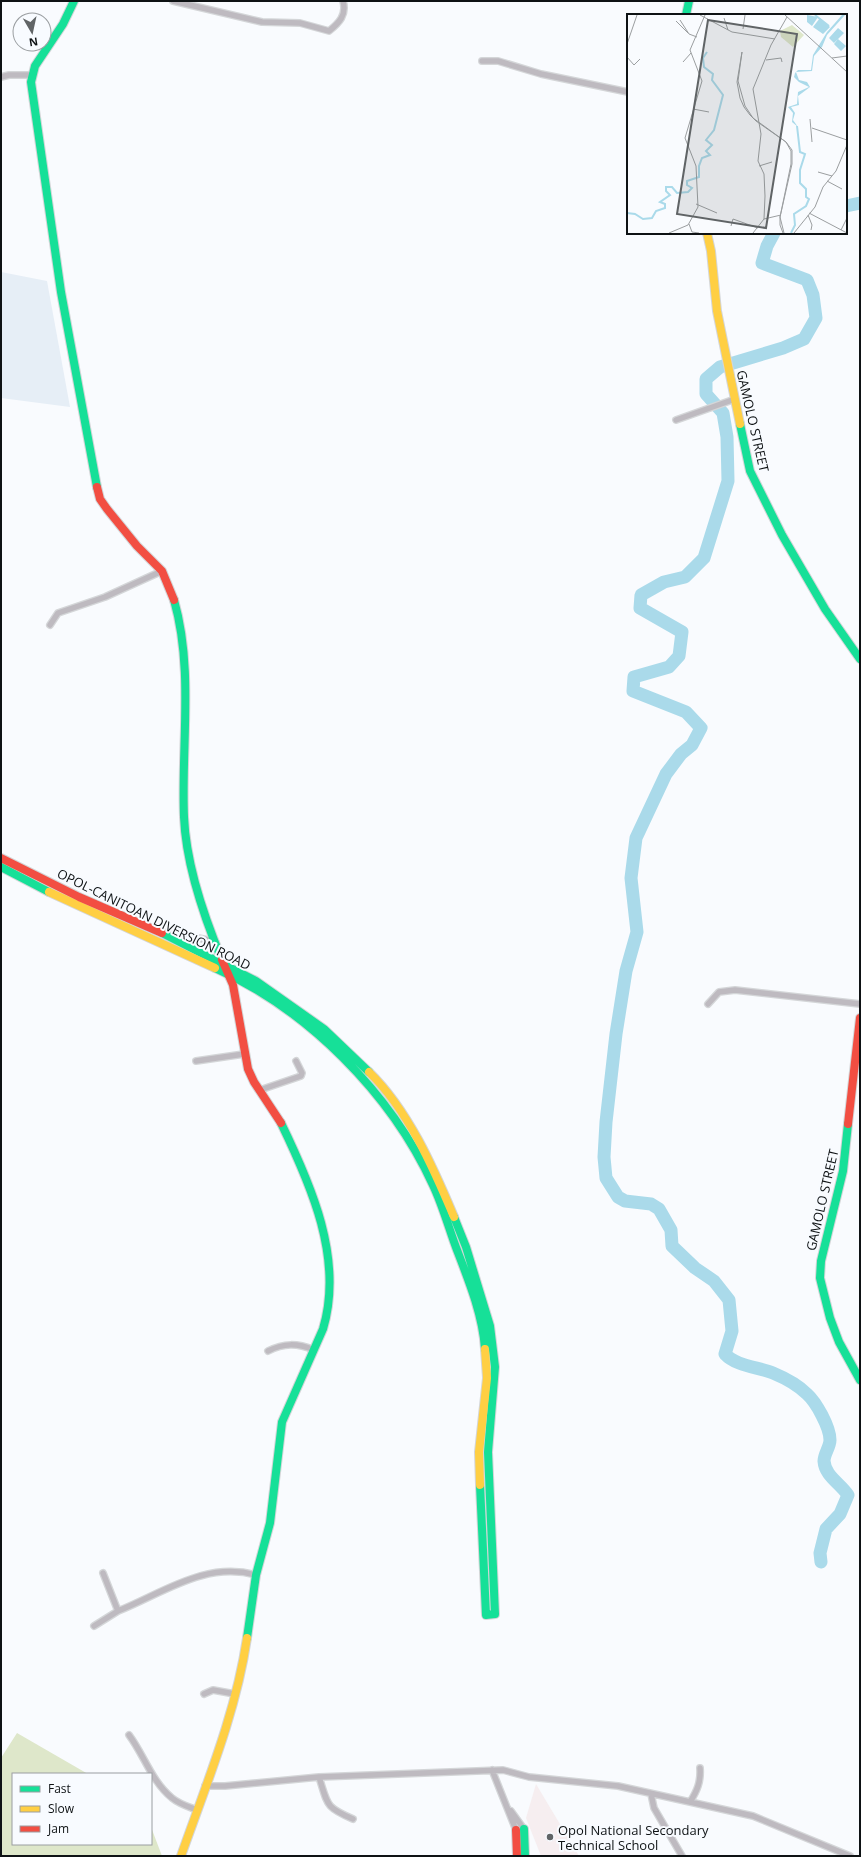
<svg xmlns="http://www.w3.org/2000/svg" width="861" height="1857" viewBox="0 0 861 1857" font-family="'Open Sans',sans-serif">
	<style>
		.built { fill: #e6eef6 }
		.education { fill: #f6eef0 }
		.green { fill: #dee7ca }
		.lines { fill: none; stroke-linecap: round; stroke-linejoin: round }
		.river { stroke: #aadaea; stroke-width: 13 }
		.street-casing { stroke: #d4d6d8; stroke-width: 8 }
		.fast-casing { stroke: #d4d6d8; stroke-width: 10 }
		.slow-casing { stroke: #d4d6d8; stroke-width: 10 }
		.jam-casing { stroke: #d4d6d8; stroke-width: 10 }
		.street { stroke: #bebac0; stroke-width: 5.5 }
		.fast { stroke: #16e098; stroke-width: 8 }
		.slow { stroke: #ffcf43; stroke-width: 8 }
		.jam { stroke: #f24e42; stroke-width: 8 }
		.poi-dot { fill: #606466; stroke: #f8fbff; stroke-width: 1.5 }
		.labels { text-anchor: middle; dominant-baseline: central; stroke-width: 4; stroke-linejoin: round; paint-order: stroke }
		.street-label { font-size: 13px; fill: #0e1214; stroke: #f8fbff }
		.poi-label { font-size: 13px; fill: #0e1214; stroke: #f8fbff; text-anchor: start }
		.inset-river { fill: none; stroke: #aadaea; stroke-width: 2 }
		.inset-road { fill: none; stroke: #9b9ea0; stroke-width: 1 }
		.view { fill: #606466; fill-opacity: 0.15; stroke: #606466; stroke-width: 2 }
		.inset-edge { fill: none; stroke: #0e1214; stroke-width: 2 }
	</style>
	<rect width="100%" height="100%" fill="#f9fbfe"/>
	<path class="built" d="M1,272l46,9 23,126 -69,-9z"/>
	<path class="education" d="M536,1784l43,72h-38l-15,-38z"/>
	<path class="green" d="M17,1733l71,41h-75v70h138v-17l11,29h-161v-98z"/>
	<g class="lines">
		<path class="river" d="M846,206l14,-3
			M774,233l-7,13 -5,17 45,17 6,15 3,23 -12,21 -21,9 -63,19 -14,12v15l17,19 4,24 1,44 -24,77 -19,19 -21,5 -23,13 -1,13 42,24 -3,24 -10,11 -35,10 -1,14 53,21 15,16 -9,17 -11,9 -15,20 -30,64 -5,40 6,54 -11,39 -10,63 -10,88 -2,35 2,21 12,19 7,4 26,3 8,5 12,21 1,16 23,22 19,13 15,19 3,31 -7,23c11,12 33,13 48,19 12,5 24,11 34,21 9,8 23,33 23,46 0,7 -6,14 -6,21 1,15 16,22 24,34l-8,19 -14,15 -6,24 1,9"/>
		<defs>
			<path id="street" d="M173,1l89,21 38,1 29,8c10,-8 18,-16 14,-30
				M482,61h16l43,13 87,18
				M1,77l8,-2h23
				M676,420l59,-21
				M50,625l8,-12 47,-16 57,-26
				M163,931l50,10
				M708,1004l11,-12 16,-2 125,14
				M196,1061l48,-7
				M260,1090l41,-14 1,-3 -6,-12
				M268,1351c16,-8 29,-8 46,-1
				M103,1573l15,38c45,-18 87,-50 138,-36
				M94,1626l24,-15
				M204,1694l9,-4 22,4
				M129,1735c15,20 23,47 43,63 7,6 17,9 25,12
				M492,1770l24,60
				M319,1777c9,28 6,30 34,42
				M205,1786h20l94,-9 184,-7 26,7 89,9 135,30 97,40
				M651,1794l3,14 28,48
				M690,1802c7,-11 11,-20 10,-34
				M511,1811l13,18"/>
			<path id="fast" d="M74,1l-11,23 -28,42 -4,16 30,210 36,195
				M686,15l3,-14
				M740,424l10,47 32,64 43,74 35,50
				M174,600c20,69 7,146 10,217 2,47 20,100 38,143
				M1,867l48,25
				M162,933l94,48 68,48 45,43
				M215,968c92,41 176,125 218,217 10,21 16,44 24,65 12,31 26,66 28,99
				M848,1124l-5,47 -22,90 -1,17 10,40 9,24 21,38
				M454,1217l12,30 24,79 5,41 -7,85 7,162 -9,1 -6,-130
				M247,1638l9,-63 14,-52 12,-101 41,-93c21,-70 -12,-144 -42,-206
				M524,1829l1,27"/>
			<path id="slow" d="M707,233l4,18 6,60 23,113
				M49,892l166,76
				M369,1072c39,38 64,95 85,145
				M480,1485l-1,-33 8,-74 -2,-29
				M181,1856c25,-71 55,-143 66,-218"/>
			<path id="jam" d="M97,487l3,12 7,10 30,37 25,25 12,29
				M1,858l78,39 83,36
				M222,960l11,25 15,84 6,13 27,41
				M848,1124l12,-106
				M516,1830l1,26"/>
		</defs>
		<use href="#street" class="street-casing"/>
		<use href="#fast" class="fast-casing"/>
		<use href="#slow" class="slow-casing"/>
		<use href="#jam" class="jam-casing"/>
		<use href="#street" class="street"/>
		<use href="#fast" class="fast"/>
		<use href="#slow" class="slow"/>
		<use href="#jam" class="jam"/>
	</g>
	<circle class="poi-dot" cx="550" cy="1837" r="4"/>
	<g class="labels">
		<g class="street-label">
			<text transform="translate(753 421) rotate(77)">GAMOLO STREET</text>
			<text transform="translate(154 919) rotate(26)">OPOL-CANITOAN DIVERSION ROAD</text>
			<text transform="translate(822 1200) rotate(-77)">GAMOLO STREET</text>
		</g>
		<g class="poi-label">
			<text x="558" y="1830">Opol National Secondary<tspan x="558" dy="15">Technical School</tspan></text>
		</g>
	</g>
	<g transform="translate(627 14)">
		<rect width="220" height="220" fill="#f9fbfe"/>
		<path d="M165,11l12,10 -11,12 -12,-10 -1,-6z" fill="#dee7ca"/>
		<path d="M180,1l11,2 -6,9 -5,-4zM215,1h3l-18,20 -5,12 -8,9 -2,15 -16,1 3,8 8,2 3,5 -12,9 1,9 -8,2 4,6 -2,7 5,7 -6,-5 1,-9 -5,-6 9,-3 1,-12 11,-5 -10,-5 -5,-5 1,-4 3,-3h13l2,-15 14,-23zM193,4l10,9 -7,7 -10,-7zM211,14l6,5 -6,6 8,7 -5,5 -7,-7 4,-5 -4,4 -5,-5z" fill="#aadaea"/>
		<path class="inset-river" d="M188,1l14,11M0,199l8,1 8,5 9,-1 4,-7 9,-3v-4l-5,-2 10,-7 -4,-4v-4h6l5,6 11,-1 4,-4 -5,-3v-4l12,-4v-11l3,-8 8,-3 -4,-4 6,-6 -6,-5 8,-10 9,-35 -11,-15 1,-6 -9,-7 -1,-9 4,-6M164,219l4,-8 -1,-11 12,-8 3,-7 -3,-2v-8l-6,-6v-13l5,-16 -5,-2 -3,-26"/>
		<path class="inset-road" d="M73,1l32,17 43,7M158,1l62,57M97,4l4,12M53,6l9,14 8,3M49,7l12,12M116,15l2,-14M0,30l10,-29M0,43l7,8 6,-6M205,44l15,-2M139,46l15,-2 1,4M56,48l8,-9M66,95l16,3M183,105l2,23M185,114l35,12M132,152l13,-4M191,158l14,4M200,167l15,8M69,190l21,9M182,199l38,20M181,201l4,10 -1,5M137,205l17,-4M62,210l3,8 7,1M104,212l2,-7 25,9M214,216l6,-12M42,219l19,-8 10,-18 -2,-41 -11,-28 17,-57 -12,-31 15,-35M126,219l11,-14 1,-23 -1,-22 -6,-13 3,-27 -8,-45 18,-44 16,-28M156,219l-3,-8v-8l11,-53v-13l-5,-9 -30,-21 -6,-6 -6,-8 -4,-9 -3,-16 5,-30 -4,29 7,25 8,12 33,24 6,8v14l-12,53 4,16M167,219l21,-26 8,-20 13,-16 11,-26"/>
		<path class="view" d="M81,6l89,14 -31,194 -89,-14z"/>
		<rect width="220" height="220" class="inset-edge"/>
	</g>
	<rect width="861" height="1857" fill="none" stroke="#0e1214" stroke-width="4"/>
	<rect x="12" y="1773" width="140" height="72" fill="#f8fbff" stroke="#9a9ea1"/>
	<rect x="20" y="1786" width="20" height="6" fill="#16e098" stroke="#9a9ea1"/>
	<text x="48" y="1793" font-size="12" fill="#0e1214">Fast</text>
	<rect x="20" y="1806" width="20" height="6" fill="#ffcf43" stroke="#9a9ea1"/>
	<text x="48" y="1813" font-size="12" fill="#0e1214">Slow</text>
	<rect x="20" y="1826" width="20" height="6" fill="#f24e42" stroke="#9a9ea1"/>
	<text x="48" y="1833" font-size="12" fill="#0e1214">Jam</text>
	<g transform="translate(32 32) rotate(171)"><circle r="19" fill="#f8fbff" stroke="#9a9ea1"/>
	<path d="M0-3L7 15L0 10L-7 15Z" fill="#606466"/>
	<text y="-6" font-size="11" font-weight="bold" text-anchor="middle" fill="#0e1214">N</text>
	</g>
</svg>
